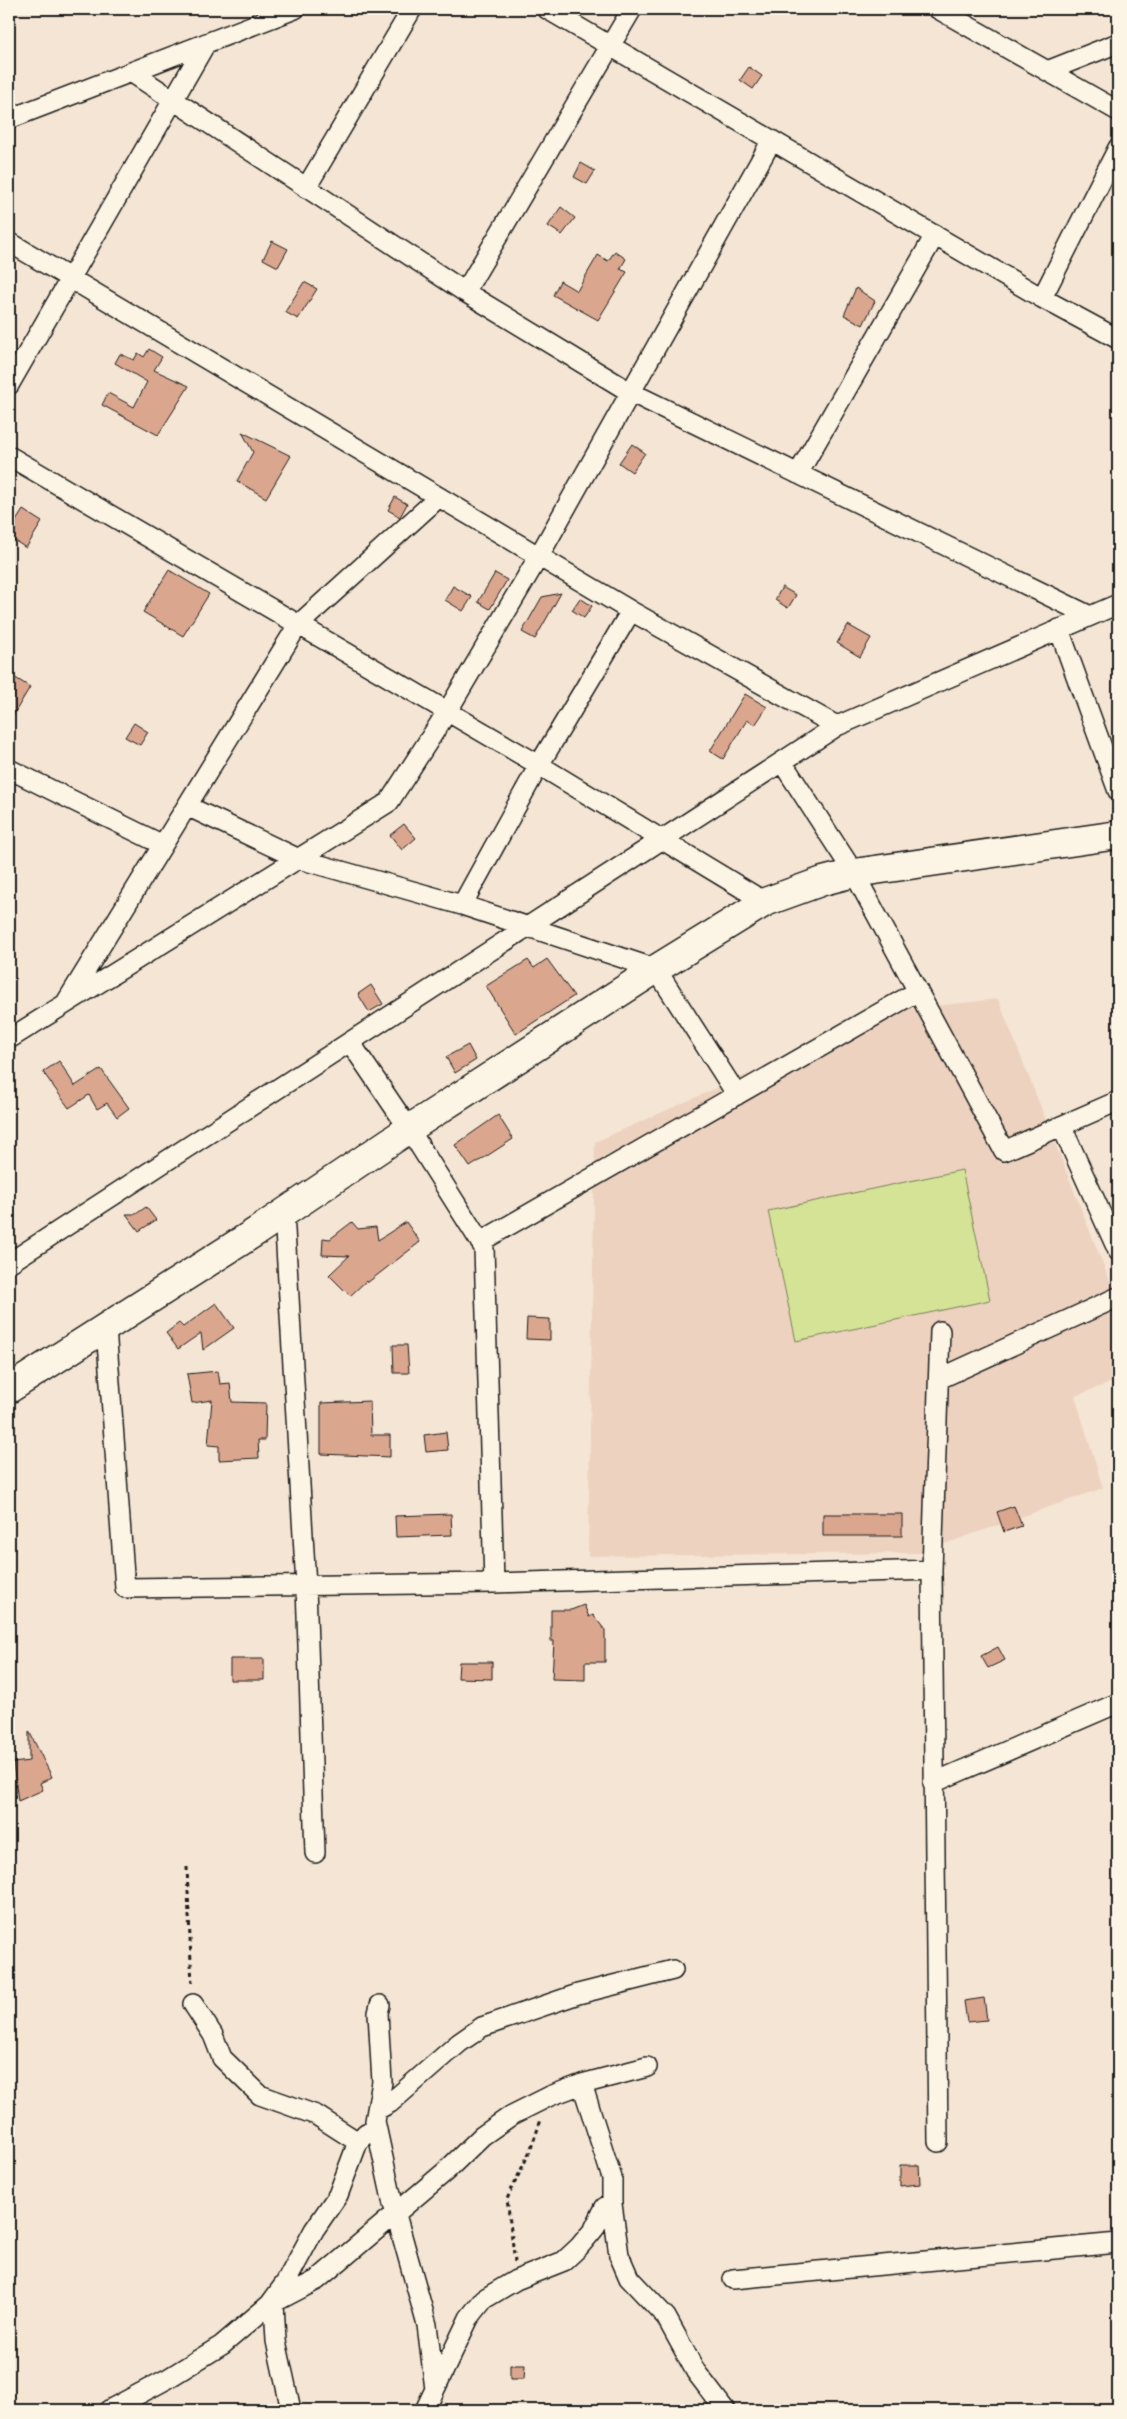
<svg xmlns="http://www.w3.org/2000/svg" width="1127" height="2419" viewBox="0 0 1127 2419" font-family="Delius,sans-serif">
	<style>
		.built { fill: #edd2bf }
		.park { fill: #d5e396; stroke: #788059 }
		.building { fill: #daa68e; stroke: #1c1c1c }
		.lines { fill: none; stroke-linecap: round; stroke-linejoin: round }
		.street-casing { stroke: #1c1c1c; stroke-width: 22 }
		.secondary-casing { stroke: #1c1c1c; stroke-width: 31 }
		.path { stroke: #1c1c1c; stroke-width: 3; stroke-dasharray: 4 4; stroke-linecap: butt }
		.street { stroke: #fcf5e5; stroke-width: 19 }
		.secondary { stroke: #fcf5e5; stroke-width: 28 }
	</style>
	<rect width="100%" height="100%" fill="#f5e5d4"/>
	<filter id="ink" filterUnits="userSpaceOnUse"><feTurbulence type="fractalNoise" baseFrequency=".02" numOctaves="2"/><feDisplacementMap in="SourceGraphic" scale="10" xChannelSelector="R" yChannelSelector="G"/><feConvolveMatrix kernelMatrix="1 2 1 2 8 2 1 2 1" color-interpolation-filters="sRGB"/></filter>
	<g filter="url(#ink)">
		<path class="built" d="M998,999l120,303v78l-43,16 28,92 -184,65 -331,3 7,-414 296,-131z"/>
		<path class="park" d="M962,1170l28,130 -194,41 -28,-130z"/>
		<path class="building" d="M749,67l13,9 -9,13 -13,-9z
			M581,163l14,8 -8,13 -13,-7z
			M561,207l14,11 -13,17 -14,-9z
			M272,241l16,8 -10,18 -15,-8z
			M615,251l11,8 -6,10 7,3 -29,48 -45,-25 7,-14 17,10 21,-36 10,6z
			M304,282l13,7 -19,30 -13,-7z
			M856,288l19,13 -12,24 -19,-10z
			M149,349l13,8 -8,13 35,16 -31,49 -56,-30 6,-12 26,14 13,-25 -32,-19 5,-9 14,6 4,-7 6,4z
			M242,432l49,24 -25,42 -29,-17 16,-29z
			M632,444l13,9 -13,19 -13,-9z
			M395,497l12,7 -7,13 -12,-7z
			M23,510l19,12 -16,26 -17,-11v-5z
			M169,570l40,24 -26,42 -40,-24z
			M495,573l12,7 -17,29 -12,-7z
			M453,586l19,11 -9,14 -18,-11z
			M782,587l14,8 -8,13 -13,-8z
			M561,593l-26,46 -13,-7 20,-35z
			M580,598l12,8 -8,12 -12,-8z
			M848,625l23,13 -11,19 -23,-14z
			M9,674l21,13 -21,35z
			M745,694l22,13 -12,18 -8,-5 -24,39 -13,-8z
			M134,723l14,9 -8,13 -15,-8z
			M404,824l12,14 -14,12 -12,-15z
			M547,959l27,37 -58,38 -30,-48 42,-26 6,8z
			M371,985l12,19 -14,8 -11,-18z
			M468,1045l8,15 -21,13 -9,-16z
			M59,1061l16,25 26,-17 28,39 -12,9 -10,-14 -10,6 -8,-14 -20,13 -26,-36z
			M498,1115l15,24 -43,28 -15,-22z
			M146,1207l10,13 -17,11 -13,-17h10z
			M352,1222l6,7 18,-2 2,13 28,-18 14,20 -53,41 -1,-2 -16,15 -21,-21 20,-19 -27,-1 1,-17 7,1z
			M216,1303l18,25 -31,22 -2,-17 -23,16 -12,-16 13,-10 4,4z
			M527,1318l23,1v21l-24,-1z
			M393,1345h14l2,28h-15z
			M218,1371l2,13 10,-1 2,19 34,1 -1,37h-7l1,18 -40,2v-14l-11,-1 4,-45 -20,3 -5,-29z
			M370,1401l1,34h19v22l-69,-3v-51z
			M446,1432l2,18 -22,2 -2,-17z
			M1014,1506l8,20 -18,6 -7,-20z
			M451,1514l1,21 -56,2 -1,-21z
			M823,1514h79v22h-79z
			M584,1605l5,12 4,-2 12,15v32h-20v18l-33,-1 2,-38h-3v-31h20z
			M998,1647l7,13 -17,8 -7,-12z
			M230,1659h34v21h-34z
			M459,1662h33v17l-34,-1z
			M29,1731l23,46 -12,6 3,7 -25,11 -5,-38 16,-2z
			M984,1998l3,22 -20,2 -3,-21z
			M900,2165h19l1,19 -20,2z
			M510,2365h15l-1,14h-14z"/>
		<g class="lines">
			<defs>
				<path id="street" d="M547,9l495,289 76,41
					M938,9l180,102
					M1047,71l71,-28
					M131,72l334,220 165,100 460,224
					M9,119l286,-110
					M306,188l106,-179
					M9,242l622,369 206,115
					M465,292l167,-283
					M1042,298l76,-150
					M9,385l197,-342
					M9,456l530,309 226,137
					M798,474l137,-239
					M1059,629l59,162
					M782,762l72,111 150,278 114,-50
					M9,769l154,76
					M187,806l112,53 163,46 194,64 81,126
					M462,905l77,-140 92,-154
					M67,1001l231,-376 141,-128
					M9,1039l380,-237 58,-90 92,-156 233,-416
					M350,1042l59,87 75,119 10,335
					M1062,1127l56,124
					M284,1213l22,373 9,267
					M480,1242l438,-251
					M9,1263l828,-537 281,-122
					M106,1328l19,260 369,-5 438,-13
					M939,1379l179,-82
					M933,1783l185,-80
					M193,2004l20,31 9,23 38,37 56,20 42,27
					M380,2005l-2,8 4,69 -7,39 18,83 34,121 8,64
					M582,2084l30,94v26l7,51 10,23 37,39 30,55 29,38
					M377,2110l13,-7 69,-60 23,-16 96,-33 95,-24
					M938,2142l-6,-572 8,-239
					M733,2279l385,-36
					M274,2303l2,38 15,69
					M270,2304l16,-22 28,-52 24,-35 20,-53 8,-9
					M109,2410l58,-31 55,-34 47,-40 48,-25 129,-109 36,-35 30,-21 38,-19 32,-12 65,-17
					M425,2410l44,-92 15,-19 32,-19 48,-19 15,-14 15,-18 11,-22 7,-3"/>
				<path id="secondary" d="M9,1389l248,-158 152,-102 247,-160 109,-67 58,-21 31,-8 264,-38"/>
			</defs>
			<use href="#street" class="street-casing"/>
			<use href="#secondary" class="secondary-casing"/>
			<path class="path" d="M187,1867l5,119
				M515,2262l-8,-63 23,-48 11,-31"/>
			<use href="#street" class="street"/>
			<use href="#secondary" class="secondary"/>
		</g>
	</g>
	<rect width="1127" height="2419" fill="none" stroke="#fcf5e5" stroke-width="30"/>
	<rect x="15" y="15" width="1097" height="2389" fill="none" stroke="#1c1c1c" stroke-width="2" filter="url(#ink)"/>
</svg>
